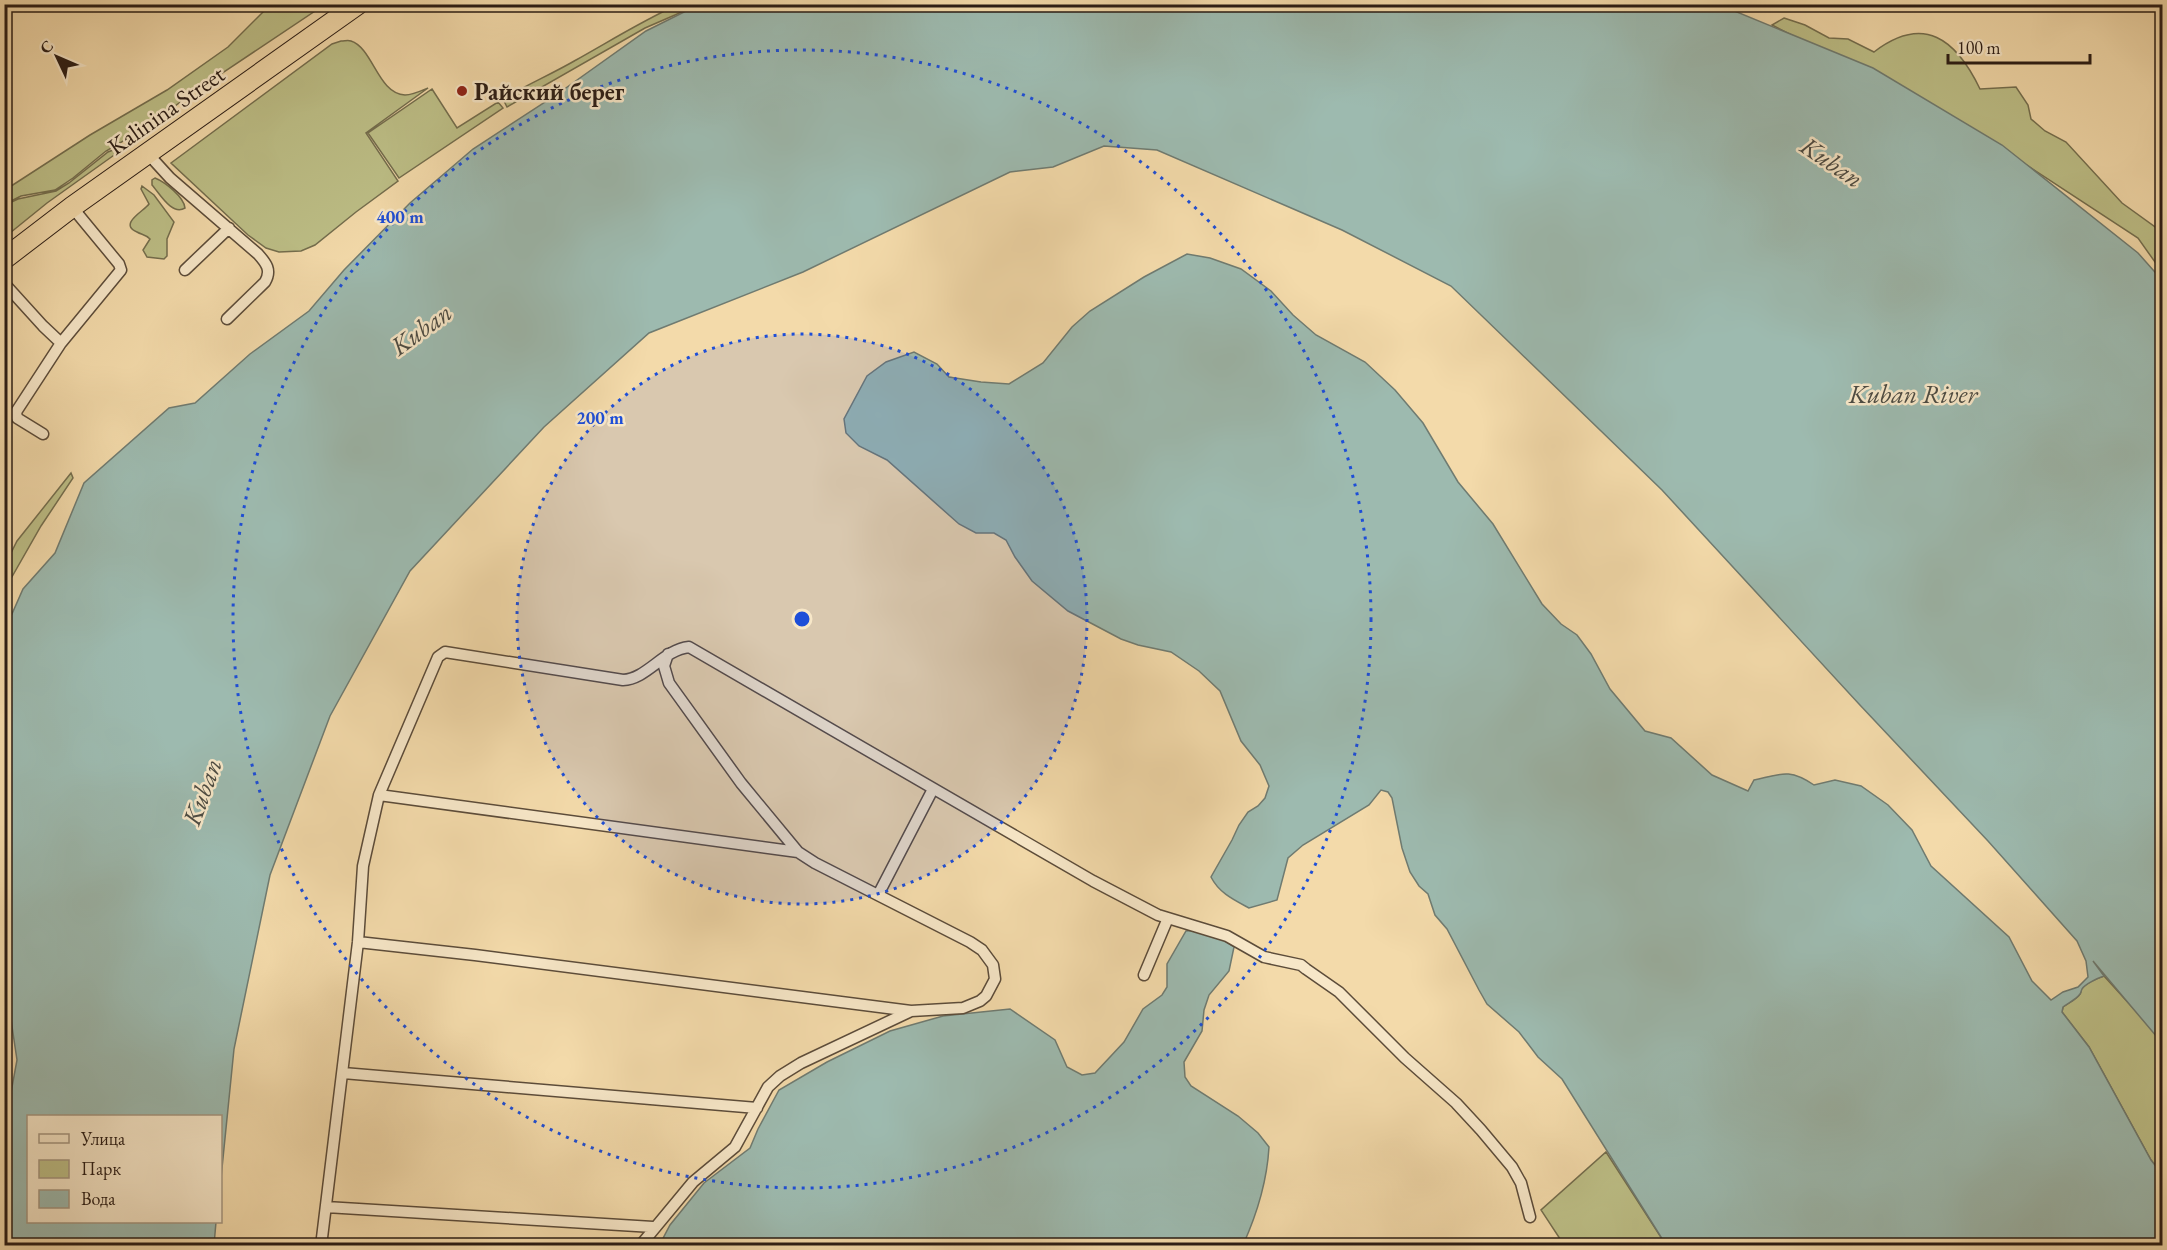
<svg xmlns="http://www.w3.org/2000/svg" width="2167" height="1250" viewBox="0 0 2167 1250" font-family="'EB Garamond',serif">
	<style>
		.green { fill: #bdbf87; stroke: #746e4e; stroke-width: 1.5 }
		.water { fill: #9dbaaf; stroke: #6f7b71; stroke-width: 1.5 }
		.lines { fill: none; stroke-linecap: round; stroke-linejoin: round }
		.street-casing { stroke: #5c4c3a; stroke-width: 13 }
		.highway-casing { stroke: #2a1c15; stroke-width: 22 }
		.street { stroke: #f7e7c8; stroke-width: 10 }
		.highway { stroke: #f3daaa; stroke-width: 20 }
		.ring { fill: none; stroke: #1d4ed8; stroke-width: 3; stroke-dasharray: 3 6 }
		.poi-dot { fill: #8f2418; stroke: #f7e7c8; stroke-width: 2 }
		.labels { text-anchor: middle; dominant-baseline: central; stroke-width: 5; stroke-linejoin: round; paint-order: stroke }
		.poi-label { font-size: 24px; font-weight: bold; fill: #2a1c15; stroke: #f7e7c8; text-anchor: start }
		.street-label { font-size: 24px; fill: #2a1c15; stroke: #f7e7c8 }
		.water-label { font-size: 26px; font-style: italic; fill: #4c4b43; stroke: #f7e7c8 }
		.centre { fill: #1d4ed8; stroke: #f7e7c8; stroke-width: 3 }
		.ring-label { font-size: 18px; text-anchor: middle; font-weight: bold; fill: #1d4ed8; stroke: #f7e7c8; stroke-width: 5; stroke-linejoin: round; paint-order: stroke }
	</style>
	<rect width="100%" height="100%" fill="#f3daaa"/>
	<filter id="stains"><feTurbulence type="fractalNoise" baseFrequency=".00333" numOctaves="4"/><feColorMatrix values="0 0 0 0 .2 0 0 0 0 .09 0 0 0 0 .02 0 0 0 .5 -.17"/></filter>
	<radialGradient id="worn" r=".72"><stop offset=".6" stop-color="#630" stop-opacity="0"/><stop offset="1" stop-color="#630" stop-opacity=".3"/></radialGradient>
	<path class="green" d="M270,5h54l-133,89 -44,33 -41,24 -33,27 -18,12 -34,6 -16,8v-14l85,-55 77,-45 61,-43z
		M677,5h21l-53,23 -138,79 -4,-8c23,-14 49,-25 73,-39 34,-19 66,-39 101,-55z
		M1784,18l21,7 24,13 19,1 26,13c50,-38 82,-13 106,37l36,-2 12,18 3,14 14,12 21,11 56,61 40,29v40l-24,-34 -110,-72 -124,-72 -132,-69z
		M341,41c4,0 7,-1 10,0 22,7 27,53 54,54 7,0 16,-4 23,-7l-62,45 32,48 -42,31 -41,33 -14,6 -22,1 -13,-4 -18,-13 -77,-72 161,-119z
		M432,89l25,39 41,-26 5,6 -104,70 -31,-45z
		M131,143l-84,60 -42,34v-32l13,-6 38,-8 13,-8 39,-31z
		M155,178c10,4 29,19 30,30 -13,8 -25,-14 -33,-23v-5z
		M142,186l12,9 20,27 -7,17v17l-3,3 -17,-2 -4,-7 7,-11c-5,-5 -8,-4 -13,-7 -19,-8 7,-21 12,-28l-8,-15z
		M71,473l2,5 -32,48 -36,63v-24l12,-24z
		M2104,976l58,64v134l-11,-14 -62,-113 -27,-35 1,-5c5,-4 14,-8 17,-13 1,-1 1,-3 1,-5 4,-5 16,-11 23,-13z
		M1606,1152l60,93h-102l-23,-35z"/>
	<path class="water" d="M700,4l1020,1 153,63 129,77 136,108 24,27v763l-69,-82 11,15c-6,2 -19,8 -22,13 -1,2 -1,4 -2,5 -3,5 -12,9 -17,13l-1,5 27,35 62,113 11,14v71h-496l-104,-166 -24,-22 -19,-25 -32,-28 -8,-14 -32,-61 -12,-14 -7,-21 -9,-8 -9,-14 -8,-24 -10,-50 -4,-6 -7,-2 -12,15 -66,40 -15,13 -11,42 -28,8c-15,-8 -30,-15 -38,-31l21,-37 7,-15 9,-13 10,-6 7,-8 4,-12 -9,-21 -19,-24 -21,-50 -21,-20 -28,-19 -33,-7 -17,-6 -53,-28 -36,-30 -17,-24 -9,-17 -12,-7h-18l-17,-9 -72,-64 -28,-14 -13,-13 -2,-14 23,-43 19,-14 28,-10 23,12 12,13 32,5 28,2 34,-21 29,-36 18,-16 54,-34 43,-23 23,4 31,11 30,22 22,24 23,20 49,27 30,28 28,33 35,59 35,42 49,80 19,20 16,11 14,19 19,35 35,42 26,7 41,37 36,16 6,-11c27,-6 35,-12 60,5l21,-5 26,6 27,19 24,25 19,36 78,71 23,44 19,19 12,-8 15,-5 10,-10 -2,-16 -9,-20 -89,-100 -129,-137 -197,-214 -211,-204 -109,-56 -185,-80 -53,-4 -51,21 -43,5 -207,100 -154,61 -105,94 -134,144 -80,145 -60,159 -36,174 -13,129 -1,-62h-192v106h188l-2,23h-209v-120l12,-65 -6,-40 -6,-24v-18l5,-19 -6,-19v-308l19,-43 32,-36 29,-70 85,-75 26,-5 55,-49 59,-43 35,-41 66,-67 63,-54 83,-54 90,-64z
		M1197,930l25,9 12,8 -5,24 -20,24 -5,15 -2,21 -18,31 1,15 6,9 47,30 20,17 11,14c-2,35 -12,67 -26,98l-584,1 11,-21 34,-42 46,-35 8,-19 21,-39 48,-28 63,-31 53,-15 67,-7 45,31 12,27 15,8 13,-2 29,-31 19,-33 19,-14 5,-8v-23l19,-33z"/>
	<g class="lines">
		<defs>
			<path id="street" d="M149,155l21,23 88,76c8,9 14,16 7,28l-38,37
				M185,270l44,-42
				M4,283l39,43 18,17
				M43,434l-26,-16 -1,-6 45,-69 60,-73 -2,-6 -47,-57
				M668,654l-4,12 5,17 72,100 57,69 -419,-57 59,-138 7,-5 178,28c24,-1 40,-30 66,-33l404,234 65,34 69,21 37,21 37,8 5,4 33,23 66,66 51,45 25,27 31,37 9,16 9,34
				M878,895l55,-106
				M358,942l117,13 436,56
				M1144,975l24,-57
				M343,1073l414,35
				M326,1207l327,20
				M321,1246l37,-304 5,-76 16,-71
				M640,1246l53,-64 42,-35 33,-60 12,-11 21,-13 110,-52 52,-3 17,-7 6,-5 9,-17 -2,-14 -11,-15 -12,-8 -155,-79 -17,-11"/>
			<path id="highway" d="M4,259l68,-52 286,-203"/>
		</defs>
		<use href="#street" class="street-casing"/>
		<use href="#highway" class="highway-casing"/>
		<use href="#street" class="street"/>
		<use href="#highway" class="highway"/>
	</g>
	<circle cx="802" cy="619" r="285" fill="#1d4ed8" fill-opacity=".12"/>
	<g class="ring">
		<circle cx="802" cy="619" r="285"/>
		<circle cx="802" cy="619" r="569"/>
	</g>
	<circle class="poi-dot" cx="462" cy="91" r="6"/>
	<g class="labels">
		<g class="poi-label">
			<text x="474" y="91">Райский берег</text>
		</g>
		<g class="street-label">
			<text transform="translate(166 110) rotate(-35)">Kalinina Street</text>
		</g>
		<g class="water-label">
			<text transform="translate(1832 162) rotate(34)">Kuban</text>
			<text transform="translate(421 329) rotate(-36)">Kuban</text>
			<text x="1913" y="394">Kuban River</text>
			<text transform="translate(202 792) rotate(-70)">Kuban</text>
		</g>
	</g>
	<circle cx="802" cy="619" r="9" class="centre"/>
	<g class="ring-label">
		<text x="400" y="223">400 m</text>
		<text x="600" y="424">200 m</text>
	</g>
	<rect width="2167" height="1250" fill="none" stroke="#f3daaa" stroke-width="24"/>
	<rect x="6" y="6" width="2155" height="1238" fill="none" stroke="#2a1c15" stroke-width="3"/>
	<rect x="12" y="12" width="2143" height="1226" fill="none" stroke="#2a1c15" stroke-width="1.5"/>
	<rect x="27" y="1115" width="195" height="108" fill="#f7e7c8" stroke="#a59680" stroke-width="1.5"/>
	<rect x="39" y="1134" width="30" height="9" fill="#f7e7c8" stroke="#a59680" stroke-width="1.5"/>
	<text x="81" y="1145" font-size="18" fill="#2a1c15">Улица</text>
	<rect x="39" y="1160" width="30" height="18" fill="#bdbf87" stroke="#a59680" stroke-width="1.5"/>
	<text x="81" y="1175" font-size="18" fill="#2a1c15">Парк</text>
	<rect x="39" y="1190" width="30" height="18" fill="#9dbaaf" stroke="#a59680" stroke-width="1.5"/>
	<text x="81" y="1205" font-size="18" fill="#2a1c15">Вода</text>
	<g transform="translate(57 57) rotate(314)" stroke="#f7e7c8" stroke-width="4.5" paint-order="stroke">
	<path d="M0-4.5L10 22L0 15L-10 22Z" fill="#2a1c15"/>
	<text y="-9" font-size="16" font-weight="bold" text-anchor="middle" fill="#2a1c15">С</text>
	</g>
	<path d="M1948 54v9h142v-9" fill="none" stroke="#2a1c15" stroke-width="3"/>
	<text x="1957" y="54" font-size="18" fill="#2a1c15" stroke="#f7e7c8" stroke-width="4.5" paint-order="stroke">100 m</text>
	<rect width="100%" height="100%" filter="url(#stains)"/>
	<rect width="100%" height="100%" fill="url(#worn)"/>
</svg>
